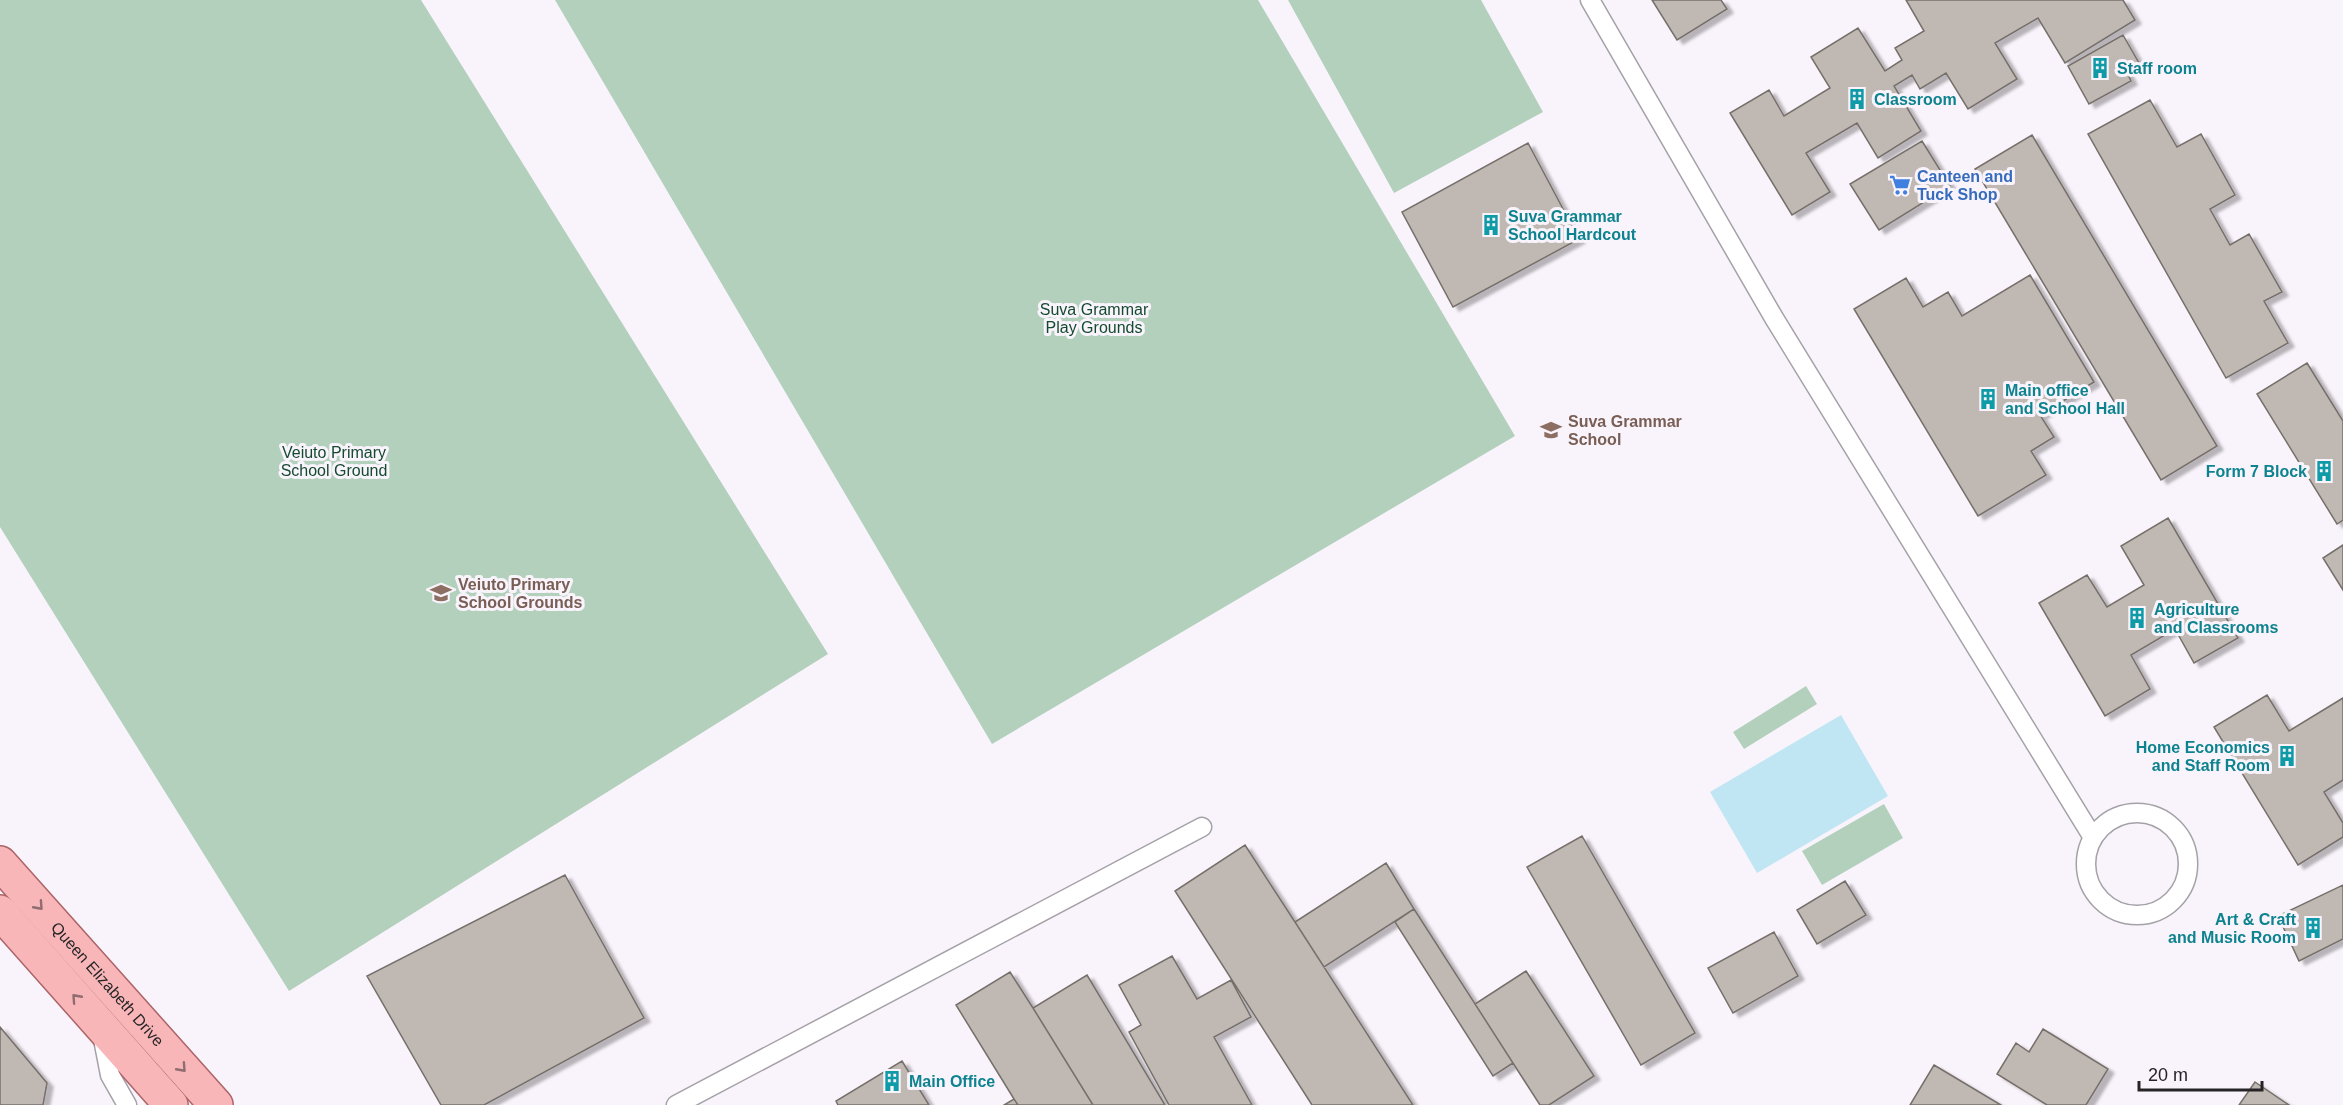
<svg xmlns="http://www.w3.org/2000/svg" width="2343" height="1105" viewBox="0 0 2343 1105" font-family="Arial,sans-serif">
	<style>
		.green { fill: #b3d0bd }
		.water { fill: #c0e6f4 }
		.building { fill: #c0b8b3; stroke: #766f6a; stroke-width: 1.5; filter: url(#shadow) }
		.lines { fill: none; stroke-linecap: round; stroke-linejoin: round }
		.service-casing { stroke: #a5a1a7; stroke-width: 21 }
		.primary-casing { stroke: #ab6467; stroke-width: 36 }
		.service { stroke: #fff; stroke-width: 18 }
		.primary { stroke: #f8b6b9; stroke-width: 33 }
		.oneway { stroke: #8f6d70 }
		.labels { text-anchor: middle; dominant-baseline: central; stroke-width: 6; stroke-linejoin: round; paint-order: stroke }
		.culture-label { font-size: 16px; font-weight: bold; fill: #0d838f; stroke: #f9f4fb; text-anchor: start }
		.shop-label { font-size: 16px; font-weight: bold; fill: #366cbe; stroke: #f9f4fb; text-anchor: start }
		.park-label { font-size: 16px; fill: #144a2f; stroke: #f9f4fb }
		.education-label { font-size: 16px; font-weight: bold; fill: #785e54; stroke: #f9f4fb; text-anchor: start }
		.street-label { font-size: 16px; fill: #262426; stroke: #f9f4fb }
	</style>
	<defs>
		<filter id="shadow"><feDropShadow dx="6" dy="4" stdDeviation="1.5" flood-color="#0004"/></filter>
	</defs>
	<rect width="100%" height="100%" fill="#f9f4fb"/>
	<path class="green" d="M0,0h421l407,654 -539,337 -289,-464z
		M555,0h703l257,436 -523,308z
		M1288,0h193l62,112 -149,81z
		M1806,686l11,18 -73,45 -11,-17z
		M1884,804l19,34 -81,47 -20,-34z"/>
	<path class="water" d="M1841,715l47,81 -131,77 -47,-81z"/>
	<path class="building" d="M1652,0h69l6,9 -50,31z
		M1906,0h217l12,20 -70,43 -27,-45 -43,25 22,36 -49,30 -22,-36 -26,16 -8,-14 -18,11 27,45 -43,27 -21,-35 -51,30 24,39 -38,23 -62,-102 39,-23 15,26 46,-28 -19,-31 47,-29 27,43 17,-11 -7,-12 29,-17z
		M2123,35l16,28 -13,7 5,11 -42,23 -21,-38z
		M2150,100l27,47 24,-13 34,61 -25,14 20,36 19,-11 33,58 -18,9 24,42 -62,35 -138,-244z
		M2032,135l185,311 -56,34 -186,-311z
		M1922,141l28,45 -71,44 -29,-46z
		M1528,143l51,96 -126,68 -51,-95z
		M2030,275l64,107 -54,33 14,22 -23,14 15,24 -68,41 -124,-207 52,-31 17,29 25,-15 14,24z
		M2307,363l36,58v99l-6,4 -80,-130z
		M2168,518l70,120 -44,25 -19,-34 -44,26 19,34 -45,27 -66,-113 48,-28 20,32 37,-22 -23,-39z
		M2343,545v45l-20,-32z
		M2267,695l22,36 54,-33v82l-19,12 19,31v14l-45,28 -84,-138z
		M1582,836l113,197 -54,32 -114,-198z
		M1245,845l50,77 118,183h-101l-137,-214z
		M1386,863l28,46 -90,58 -29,-45z
		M565,875l79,143 -160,87h-43l-74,-129z
		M1845,881l21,34 -49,29 -20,-34z
		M2343,885v54l-44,22 -21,-45z
		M1414,909l99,154 -20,13 -98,-154z
		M1774,932l24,44 -65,37 -25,-45z
		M1172,956l25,43 34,-19 20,37 -37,20 38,68h-83l-40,-73 12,-7 -22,-40z
		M1526,971l68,105 -45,29h-9l-65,-101z
		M1010,972l23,36 60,97h-75l-4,-6 -58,-94z
		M1087,975l78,130h-72l-60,-97z
		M0,1027l47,56 -4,22h-43z
		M2043,1029l65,40 -22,36h-39l-50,-31 19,-31 13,9z
		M902,1061l27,44h-91l-2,-4z
		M1934,1065l67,40h-91z
		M2255,1082l34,23h-50z
		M1014,1099l4,6h-14z"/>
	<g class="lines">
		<defs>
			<path id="service" d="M1590,0l184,318 318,518
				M2086 864a51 51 0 1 1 102 0a51 51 0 1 1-102 0Z
				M102,1034l8,41 17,30
				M676,1105l526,-278"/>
			<g id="primary">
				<path id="s1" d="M0,863l216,242"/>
				<path d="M0,912l171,193"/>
			</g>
		</defs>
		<use href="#service" class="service-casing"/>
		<use href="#primary" class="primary-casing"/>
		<use href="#service" class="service"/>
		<use href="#primary" class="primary"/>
	</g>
	<defs><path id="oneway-chevron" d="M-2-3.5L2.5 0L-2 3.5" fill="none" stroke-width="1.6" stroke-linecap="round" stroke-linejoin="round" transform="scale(1.5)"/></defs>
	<g class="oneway">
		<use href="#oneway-chevron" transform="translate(39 906) rotate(48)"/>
		<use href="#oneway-chevron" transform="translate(76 998) rotate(-132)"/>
		<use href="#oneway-chevron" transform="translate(182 1068) rotate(48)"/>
	</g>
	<defs>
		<symbol id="building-bare" viewBox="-9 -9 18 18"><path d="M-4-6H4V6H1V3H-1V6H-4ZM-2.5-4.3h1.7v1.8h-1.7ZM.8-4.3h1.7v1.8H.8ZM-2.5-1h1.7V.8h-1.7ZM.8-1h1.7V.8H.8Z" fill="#0f9aa8" stroke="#f9f4fb" stroke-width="2.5" paint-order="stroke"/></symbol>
		<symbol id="supermarket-bare" viewBox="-9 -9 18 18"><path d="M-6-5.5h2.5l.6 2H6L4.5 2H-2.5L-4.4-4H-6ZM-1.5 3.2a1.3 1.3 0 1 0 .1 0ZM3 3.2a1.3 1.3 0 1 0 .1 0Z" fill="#3f7fe0" stroke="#f9f4fb" stroke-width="2.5" paint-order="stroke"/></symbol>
		<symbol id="school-bare" viewBox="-9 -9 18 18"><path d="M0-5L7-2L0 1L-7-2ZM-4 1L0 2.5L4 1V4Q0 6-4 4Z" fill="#8d6e63" stroke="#f9f4fb" stroke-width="2.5" paint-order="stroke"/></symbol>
	</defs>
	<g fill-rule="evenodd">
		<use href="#building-bare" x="2085" y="53" width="30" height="30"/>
		<use href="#building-bare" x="1842" y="84" width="30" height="30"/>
		<use href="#supermarket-bare" x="1885" y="170" width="30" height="30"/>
		<use href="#building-bare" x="1476" y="210" width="30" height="30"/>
		<use href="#building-bare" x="1973" y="384" width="30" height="30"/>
		<use href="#school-bare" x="1536" y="415" width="30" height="30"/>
		<use href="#building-bare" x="2309" y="456" width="30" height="30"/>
		<use href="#school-bare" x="426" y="578" width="30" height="30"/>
		<use href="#building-bare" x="2122" y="603" width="30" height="30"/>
		<use href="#building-bare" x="2272" y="741" width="30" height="30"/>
		<use href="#building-bare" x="2298" y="913" width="30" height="30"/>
		<use href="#building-bare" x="877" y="1066" width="30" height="30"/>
	</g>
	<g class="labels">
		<g class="culture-label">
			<text x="2117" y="68">Staff room</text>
			<text x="1874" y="99">Classroom</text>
			<text x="1508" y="216">Suva Grammar<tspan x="1508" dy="18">School Hardcout</tspan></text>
			<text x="2005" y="390">Main office<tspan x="2005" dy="18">and School Hall</tspan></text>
			<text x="2307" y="471" text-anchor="end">Form 7 Block</text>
			<text x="2154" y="609">Agriculture<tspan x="2154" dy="18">and Classrooms</tspan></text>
			<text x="2270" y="747" text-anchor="end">Home Economics<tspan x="2270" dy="18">and Staff Room</tspan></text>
			<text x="2296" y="919" text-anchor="end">Art &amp; Craft<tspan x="2296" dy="18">and Music Room</tspan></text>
			<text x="909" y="1081">Main Office</text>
		</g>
		<g class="shop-label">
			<text x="1917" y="176">Canteen and<tspan x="1917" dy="18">Tuck Shop</tspan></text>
		</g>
		<g class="park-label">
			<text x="1094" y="309">Suva Grammar<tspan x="1094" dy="18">Play Grounds</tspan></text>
			<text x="334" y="452">Veiuto Primary<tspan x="334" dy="18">School Ground</tspan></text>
		</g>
		<g class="education-label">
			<text x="1568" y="421">Suva Grammar<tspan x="1568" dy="18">School</tspan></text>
			<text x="458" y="584">Veiuto Primary<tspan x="458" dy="18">School Grounds</tspan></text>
		</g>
		<g class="street-label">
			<text stroke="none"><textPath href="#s1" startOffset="162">Queen Elizabeth Drive</textPath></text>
		</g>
	</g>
	<path d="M2139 1081v9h123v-9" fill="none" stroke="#262426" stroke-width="3"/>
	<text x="2148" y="1081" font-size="18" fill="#262426" stroke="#f9f4fb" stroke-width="4.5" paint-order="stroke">20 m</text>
</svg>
